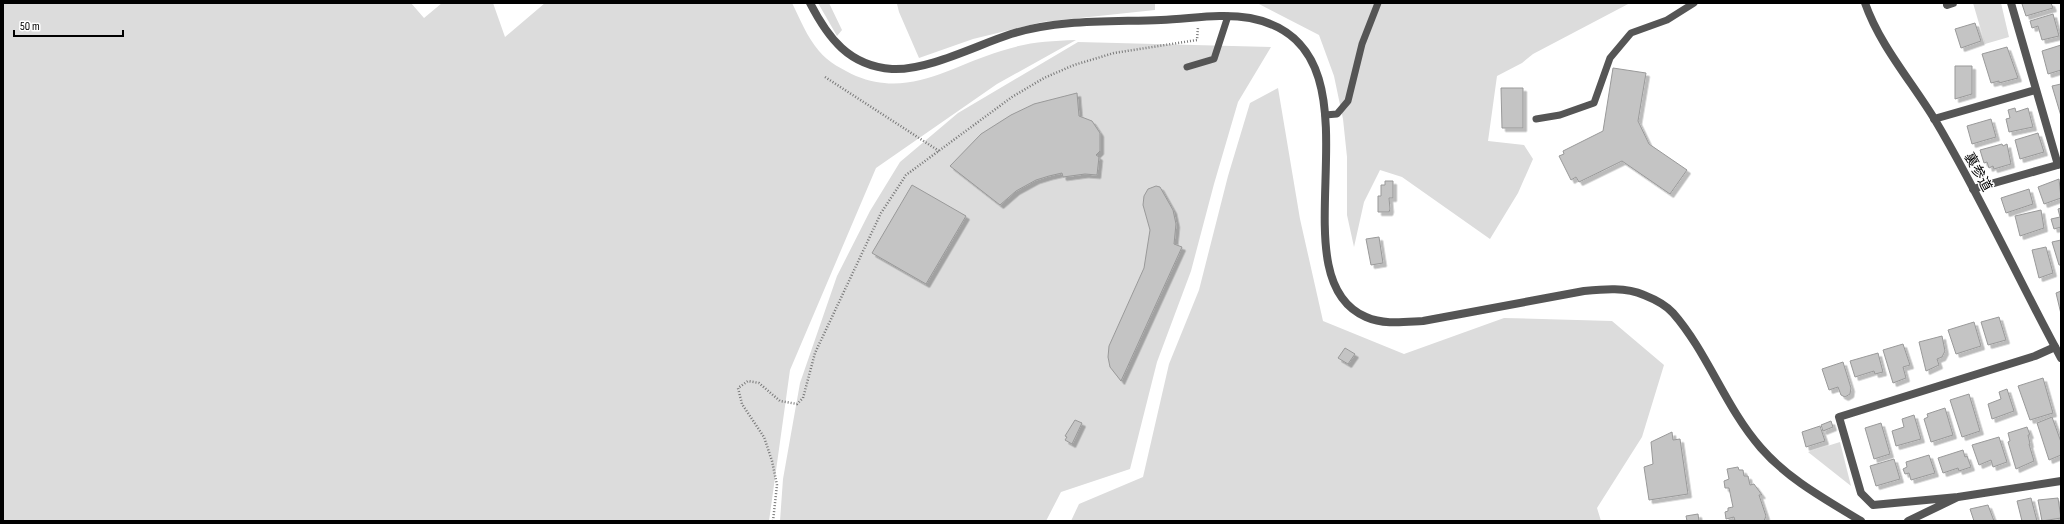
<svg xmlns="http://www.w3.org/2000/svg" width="2064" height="524" viewBox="0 0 2064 524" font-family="'Sofia Sans Condensed','Noto Sans JP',sans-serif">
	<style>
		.green { fill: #dcdcdc }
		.building { fill: #c4c4c4; stroke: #999; filter: url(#shadow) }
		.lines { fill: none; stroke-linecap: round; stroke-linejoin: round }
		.path { stroke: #777; stroke-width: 2.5; stroke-dasharray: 1 2; stroke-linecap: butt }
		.service { stroke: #555; stroke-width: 7 }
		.minor { stroke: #555; stroke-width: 8 }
		.tertiary { stroke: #555; stroke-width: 8 }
		.labels { text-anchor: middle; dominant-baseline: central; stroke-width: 3; stroke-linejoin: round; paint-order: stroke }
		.street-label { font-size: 14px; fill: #000; stroke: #fff }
	</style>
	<defs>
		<filter id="shadow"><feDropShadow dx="3.5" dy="3.5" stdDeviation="0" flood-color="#0004"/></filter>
	</defs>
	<rect width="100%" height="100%" fill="#fff"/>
	<path class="green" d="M3,3h408l13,15 18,-15h51l12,34 40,-34h247c8,16 15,34 27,48 9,11 24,19 37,25 54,22 95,-10 145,-25 27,-9 47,-10 75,-11l-79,44 -121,84 -86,202 -21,151h-766z
		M818,3h11l13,27 -5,6z
		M1155,3v7l-113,12 -69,17 -54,19 -20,-46 -2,-8z
		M1257,3h373l-97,51 -11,9 -25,13 -9,65 36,4 9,14 -15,34 -28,46 -88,-62 -22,-7 -16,32 -10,45 -7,-32v-58l-4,-38 -9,-43 -15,-41z
		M1973,3h28l8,34 -24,7z
		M1078,42l193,5 -33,55 -24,82 -23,87 -34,91 -27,107 -69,23 -15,29h-266l3,-42 17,-96 37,-107 33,-65 30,-49 58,-49z
		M1278,88l22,131 23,102 81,33 100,-36 108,3 52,44 -22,72 -45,71 4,13h-530l8,-17 64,-27 26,-113 30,-74 29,-114 22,-73z
		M1840,442l11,44 -43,-34z"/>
	<path class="building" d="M2025,3h26l2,5 -27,8 -4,-12z
		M2053,14l6,22 -17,4 -4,-14 -6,2 -2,-7z
		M1975,23l6,18 -20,7 -6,-19z
		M2061,45v25l-13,4 -6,-23z
		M2007,47l11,31 -19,5v-2l-8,2 -9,-29z
		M1955,66h17v28l-17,5z
		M1613,68l33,5 -8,48 11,23 38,26 -17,24 -48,-33 -43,21 -3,-5 -5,3 -12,-24 5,-2 -1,-3 40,-20z
		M2061,84v32l-9,-30z
		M1501,88h22v40h-21z
		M1077,93l2,23 13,5 8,12v18l-4,4 3,2 -2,18 -12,-1 -22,3 -1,-4 -13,3 -13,4 -20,11 -16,14 -50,-39 31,-32 30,-19 23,-11z
		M2015,108l1,4 12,-4 5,19 -24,5 -3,-13 4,-1 -2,-8z
		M1991,119l5,18 -24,7 -5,-18z
		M2038,133l6,19 -24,7 -5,-19z
		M2002,144l1,2 4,-2 4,20 -17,5 -1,-3 -4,2 -2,-6 -3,1 -4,-13z
		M2059,179l2,19 -17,6 -6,-17z
		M1385,181h8v17h-4l1,11 -1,3h-11v-16h3v-11h4z
		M912,185l54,31 -40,68 -54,-31z
		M1156,186l4,1 13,23 3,14 -2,20 8,3 -61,134 -11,-14 -2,-10 1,-11 35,-78 6,-38 -7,-25 1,-9 4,-7z
		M2029,189l4,15 -27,9 -5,-15z
		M2061,208v19l-7,2 -3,-10 9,-2 -2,-8z
		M2041,210l3,18 -24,8 -5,-20z
		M1379,237l4,26 -12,2 -5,-26z
		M2061,240v25h-2l-7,-23z
		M2046,247l7,26 -14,5 -7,-28z
		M2061,291v23l-5,-21z
		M1999,317l7,23 -18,5 -7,-23z
		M1974,322l7,24 -25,8 -8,-24z
		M1942,336l3,15 -3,6 -5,2 2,6 -13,6 -7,-29z
		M1903,344l7,21 -7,2 3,11 -13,5 -10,-33z
		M1345,348l10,6 -7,10 -10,-6z
		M1878,353l5,19 -8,2 -1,-3 -19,6 -5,-16z
		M1843,362l8,26 -1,6 -5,3 -4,-2 -3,-8 -9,3 -7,-21z
		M2043,378l10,35 -23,7 -12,-34z
		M2007,389l7,22 -22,8 -4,-15 13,-5 -2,-7z
		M1969,394l11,37 -18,6 -12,-37z
		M1945,408l8,27 -22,7 -7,-23 4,-2 -1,-3z
		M1914,415l7,24 -25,7 -4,-15 12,-4 -2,-8z
		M2052,417l9,25v13l-12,5 -12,-37z
		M1075,420l7,3 -10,21 -7,-4 2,-3 -2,-1z
		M1831,421l2,6 -10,4 -2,-6z
		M1881,423l9,31 -16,5 -9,-31z
		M1820,426l5,15 -19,6 -4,-15z
		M2027,427l3,8h-2l2,9h-1l5,17 -18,8 -8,-27 2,-1 -2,-8z
		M1672,432l1,8 7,-1 8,55 -39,6 -5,-33 9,-3 -2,-22z
		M1999,437l8,25 -14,5 -2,-7 -12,5 -7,-20z
		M1963,450l2,7 2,-1 4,11 -12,4 -1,-3 -15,5 -5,-15z
		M1929,455l6,18 -24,7 -2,-7 -4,1 -2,-5 4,-2 -1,-5z
		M1894,459l6,20 -24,7 -6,-20z
		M1738,467l1,3h4l1,6h4l2,9 4,-1 8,11h-3l7,21 -2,5h-29l-1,-4 -8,2 -1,-7 3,-1v-3l5,-1 -4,-19h-4l-1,-7 5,-2 -2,-10z
		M2031,498l6,23h-15l-5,-20z
		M2058,498l3,20 -19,3 -4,-21z
		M1988,505l6,16h-20l-4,-12z
		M1698,514l1,7h-12l-1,-5z"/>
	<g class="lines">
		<path class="path" d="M825,77l114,74
			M773,521l4,-36 -5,-24 -8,-24 -22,-33 -4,-16 10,-7 11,2 21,18 17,3 6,-6 12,-45 66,-140 25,-38 106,-78 32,-19 30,-13 40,-12 83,-13 1,-13"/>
		<path class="service" d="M1187,67l27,-8 14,-43
			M1325,115l12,-1 11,-13 14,-57 16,-41
			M1536,119l24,-4 34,-12 16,-45 21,-25 36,-13 27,-17"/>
		<path class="minor" d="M2011,3l47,162
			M1947,5l6,-2
			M1934,119l101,-29
			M1973,189l88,-25
			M1958,497l-85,8 -12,-12 -22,-76 196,-61 20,-9
			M1908,521l50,-24 103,-16"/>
		<path class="tertiary" d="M810,3c18,35 39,63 82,66 35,2 85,-24 119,-35 49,-15 99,-12 150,-14 30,-1 59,-7 89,-2 146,28 18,257 116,299 18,8 38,5 57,4l161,-30c20,-2 42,-4 60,4 10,4 22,10 29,18 35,40 52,94 88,135 27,31 64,51 100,73
			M1865,3c15,43 47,79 70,117 46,77 83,159 126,238"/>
	</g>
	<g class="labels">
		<g class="street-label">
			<text transform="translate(1978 172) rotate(61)">裏参道</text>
		</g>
	</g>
	<rect width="2064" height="524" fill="none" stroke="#000000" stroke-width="8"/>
	<path d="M14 30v6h109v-6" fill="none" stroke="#000000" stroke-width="2"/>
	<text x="20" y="30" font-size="12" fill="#000000" stroke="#ffffff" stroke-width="3" paint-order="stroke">50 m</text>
</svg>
